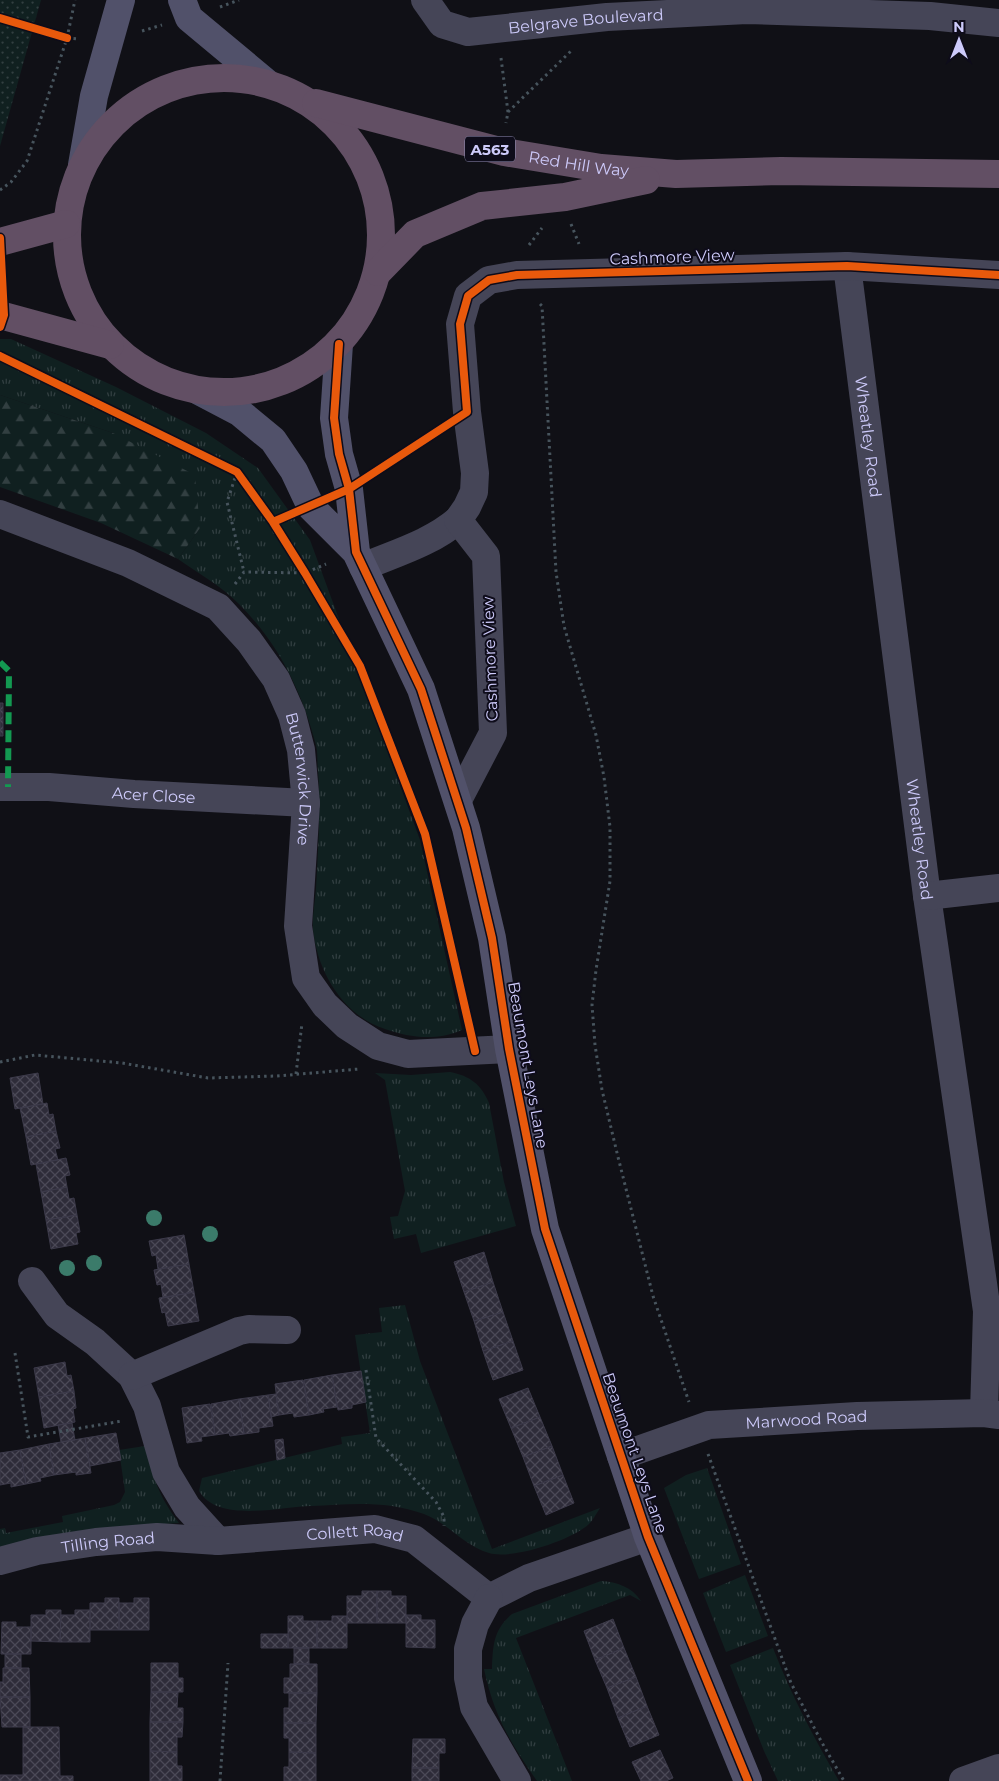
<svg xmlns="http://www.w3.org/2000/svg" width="999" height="1781" viewBox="0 0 999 1781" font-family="Montserrat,sans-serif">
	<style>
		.grass { fill: url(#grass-tufts) }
		.forest { fill: url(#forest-firs) }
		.park { fill: url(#park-dots) }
		.building { fill: url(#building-cross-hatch); stroke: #3c3a4a }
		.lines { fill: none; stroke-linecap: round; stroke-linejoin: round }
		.path { stroke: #47545d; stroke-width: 3; stroke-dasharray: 2.5 4; stroke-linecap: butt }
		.street { stroke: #454557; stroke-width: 28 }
		.secondary { stroke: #51516a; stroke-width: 28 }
		.highway { stroke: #624f64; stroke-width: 28 }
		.quiet { stroke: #139951; stroke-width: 6; stroke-dasharray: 12 6; stroke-linecap: butt }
		.cycleway-casing { stroke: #0e0c1a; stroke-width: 11 }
		.cycleway { stroke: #e8590c; stroke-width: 8 }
		.tree { fill: #3b7b6a }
		.labels { text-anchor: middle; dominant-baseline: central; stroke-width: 4; stroke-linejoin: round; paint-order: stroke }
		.shield { fill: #0e0c1a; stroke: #9491b7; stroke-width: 1 }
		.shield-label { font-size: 15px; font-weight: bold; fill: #cdcafa }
		.street-label { font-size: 16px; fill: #cdcafa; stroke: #0e0c1a }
	</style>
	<defs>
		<pattern id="grass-tufts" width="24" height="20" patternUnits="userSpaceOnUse" patternTransform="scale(1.25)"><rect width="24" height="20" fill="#102020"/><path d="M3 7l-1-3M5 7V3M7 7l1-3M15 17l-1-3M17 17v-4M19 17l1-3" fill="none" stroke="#323f41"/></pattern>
		<pattern id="forest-firs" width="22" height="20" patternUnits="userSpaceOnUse" patternTransform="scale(1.25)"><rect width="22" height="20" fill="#102020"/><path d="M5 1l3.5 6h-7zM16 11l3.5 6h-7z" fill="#323f41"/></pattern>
		<pattern id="park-dots" width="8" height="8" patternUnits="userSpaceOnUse" patternTransform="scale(1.25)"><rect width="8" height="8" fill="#102020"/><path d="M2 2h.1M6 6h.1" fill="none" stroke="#323f41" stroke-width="1.8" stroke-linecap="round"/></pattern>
		<pattern id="building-cross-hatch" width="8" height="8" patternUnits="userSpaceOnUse" patternTransform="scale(1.25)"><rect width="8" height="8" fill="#2e2c39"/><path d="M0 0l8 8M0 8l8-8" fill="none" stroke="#4b4957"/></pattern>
	</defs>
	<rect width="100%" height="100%" fill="#101016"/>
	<path class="grass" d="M0,339h11l105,48 90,46 52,35 52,72 110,300 42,190c-26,11 -51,8 -77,-1 -42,-14 -67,-56 -72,-99 -1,-13 2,-28 3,-41 2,-39 5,-78 2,-118 -1,-8 0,-18 -2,-26 -14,-54 -38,-102 -77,-141 -18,-18 -41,-31 -61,-45l22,-31 -87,-95 -113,-38z
		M450,1072c20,4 31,12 39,31l15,79 12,44 -95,27 -5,-19 -22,5 -4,-22 8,-1 7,-25 -20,-111 -10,-7 36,2z
		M405,1305l15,56 72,188 108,-41c-4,6 -7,12 -11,16 -17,16 -77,36 -100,29 -25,-7 -41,-30 -65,-39 -37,-14 -76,-10 -113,-8 -32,1 -93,17 -112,-15l3,-13 140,-34 -1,-7 29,-4 -15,-98 27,-3 -3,-24z
		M145,1446c9,33 13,49 34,77l-64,5 -115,21v-20l5,-1 1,5 57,-11 -1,-6 52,-11 6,-3 5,-10 -6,-42z
		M707,1468l34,96 -42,15 -35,-91 22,-13z
		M745,1575l23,61 -42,16 -23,-59z
		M601,1581c16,1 31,6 40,20l-11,-6 -114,43 56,143h-35c-27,-39 -43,-65 -53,-112h8c1,-23 1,-39 20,-55z
		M773,1648c18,47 41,90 66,133h-61l-14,-30 -34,-86z"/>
	<path class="forest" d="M0,395l113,38 82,42 5,53 -22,31 -77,-36 -101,-36z"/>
	<path class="park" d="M0,0h41l-41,146z"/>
	<path class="building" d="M0,703h3v33h-3z
		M38,1073l5,31 -28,5 -5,-31z
		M47,1103l2,12 4,-1 3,17 -30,6 -6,-29z
		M56,1131l4,17 -5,1 3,11 -27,5 -5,-28z
		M66,1158l4,17 -5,1 2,11 -26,5 -5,-28z
		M67,1187l2,12 5,-1 3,17 -31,5 -5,-28z
		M77,1215l3,17 -4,1 2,11 -27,5 -5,-29z
		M184,1235l5,29 -31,5 -2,-14 -4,1 -3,-15z
		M484,1252l9,30 -29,10 -10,-30z
		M189,1264l5,28 -31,6 -2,-14 -4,1 -3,-15z
		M493,1282l10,30 -29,9 -10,-29z
		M194,1292l5,29 -31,5 -3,-14 -3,1 -3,-15z
		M503,1312l10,29 -30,10 -9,-30z
		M513,1341l10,29 -30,10 -10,-29z
		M65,1362l2,14 4,-1 3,16 -35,6 -5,-29z
		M361,1371l5,31 -14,3v3l-14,2 -6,-35z
		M332,1375l5,32 -14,2 1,3 -15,3 -5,-35z
		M303,1380l6,35 -15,2 -1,-4 -14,2 -4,-31z
		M528,1388l12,29 -29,11 -12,-29z
		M74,1391l2,17 -3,1 2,13 -31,6 -5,-31z
		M276,1394l3,21 -8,2 -3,-22z
		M268,1395l5,31 -14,2v4l-15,2 -5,-35z
		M239,1399l5,35 -14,2 -1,-3 -14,2 -4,-31z
		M210,1404l5,31 -14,2 1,4 -15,2 -5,-35z
		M540,1417l12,29 -29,11 -12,-29z
		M72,1423l3,17 -14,2 -3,-17z
		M116,1433l5,27 -31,6 -5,-28z
		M85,1438l6,35 -15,2v-3l-22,3 -5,-31z
		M283,1439l2,19 -8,2 -2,-20z
		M49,1444l5,31 -14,3 1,3 -15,3 -6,-34z
		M552,1446l11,29 -29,11 -11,-29z
		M20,1450l6,34 -15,3v-4l-11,2v-32z
		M563,1475l11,28 -28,12 -12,-29z
		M362,1591h15v32h-30v-27h15z
		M377,1591h14v5h15v27h-29z
		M105,1598h14v32h-29v-27h15z
		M134,1598h15v32h-30v-27h15z
		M46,1610h15l-1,32 -29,-1v-26h15z
		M75,1610h15v32h-30l1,-27h14z
		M406,1615h15v5h14v28l-29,-1z
		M288,1616h15v5h14v27h-29z
		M332,1616h15v32h-30v-27h15z
		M613,1619l11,29 -29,12 -11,-29z
		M2,1622h14v5h15v27h-30z
		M261,1634h27v14h-27z
		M294,1648h15v16h-15z
		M624,1648l12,29 -29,11 -12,-28z
		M5,1654h16v14h-16z
		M151,1663h27v15h5v14h-32z
		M290,1664h27v29h-33v-15h6z
		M3,1668h26l1,29h-30v-15h3z
		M636,1677l11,29 -29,12 -11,-30z
		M151,1692h27l-1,16h6v14h-33z
		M289,1693h28l-1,30h-32v-15h5z
		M0,1697h30v30h-28z
		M647,1706l12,29 -29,12 -12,-29z
		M150,1722h33l-1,15h-5v15l-27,-1z
		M284,1723h32v30l-27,-1v-14h-5z
		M23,1727h36l1,49h13v5h-73v-6h23z
		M413,1739h32v14h-6v15h-27z
		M660,1750l13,28 -7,3h-25l-9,-19z
		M150,1751l27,1v14h5v15h-32z
		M289,1752l27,1v28h-32v-14h5z
		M412,1768h27v13h-27z"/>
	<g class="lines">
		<path class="path" d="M220,7l19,-7
			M142,31l20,-6
			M67,38l12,1
			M501,58l7,54 -2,11
			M508,112l64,-62
			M0,190l11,-8 16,-21 40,-123 8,-38
			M571,224l8,20
			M529,245l13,-17
			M540,304l2,2 14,266 8,54 32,109 8,42 6,50v54l-14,89 -4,35 3,40 7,45 16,67 35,139 36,106
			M237,472l-10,30 17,70
			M235,584l9,-12 61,1 21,-9
			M0,1062l35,-7 87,8 86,15 69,-2 82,-7
			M296,1074l6,-51
			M15,1353l13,84 94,-16
			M366,1370l10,68 60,64 8,15v9
			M708,1454l83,229 30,58 23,40
			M220,1781l8,-118"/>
		<g class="street">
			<path id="s1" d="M425,0l17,24 26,8 139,-15 140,-7 183,6 69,7"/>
			<path id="s2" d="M847,266l80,630 60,415 -3,102"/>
			<path id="s3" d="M0,514l128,49 90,44 31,34 27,38 16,36 9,35 5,53 -8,123 8,52 19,27 22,21 31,20 30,8 101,-5"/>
			<path d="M363,567c33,-14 68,-24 95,-47"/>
			<path id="s4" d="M0,787h49l85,7 172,9"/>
			<path d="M458,800l35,-67 -7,-177 -28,-36 9,-13 7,-15 1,-19 -8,-61 -7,-88 8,-28 21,-16 28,-5 330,-9 152,9"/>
			<path d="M927,896l72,-8"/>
			<path d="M32,1281l25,34 38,27 37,34 15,30 19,66 21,35 31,34"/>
			<path d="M132,1376l107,-45 10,-2 38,1"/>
			<path id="s5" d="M621,1456l88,-31 148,-9 127,-3 15,2"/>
			<path id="s6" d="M0,1561l37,-10 59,-9 61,-5 61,4 157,-12 39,10 75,59 40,-20 119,-41"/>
			<path d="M489,1598l-14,26 -7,25v29l6,29 43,74"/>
			<path d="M963,1781l36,-13"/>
		</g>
		<path class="secondary" d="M182,0l7,18 78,65
			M82,165l12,-69 27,-96
			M339,344l-5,74 5,36 10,35 7,63 65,137 45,139 26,110 17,111 36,180 103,308 100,244
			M199,391l40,21 34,28 21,31 17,36 45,45"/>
		<g class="highway">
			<circle cx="224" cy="235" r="157"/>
			<path id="s7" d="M316,103l188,49 97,16 75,6 105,-3 218,3"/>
			<path d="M0,242l66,-18"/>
			<path d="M378,272l37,-38 67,-28 83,-9 81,-17"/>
			<path d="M0,315l110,30"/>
		</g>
		<path class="quiet" d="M0,662l9,9 -1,116"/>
		<defs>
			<path id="cycleway" d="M0,18l67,20
				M0,238l4,77 -4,12
				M339,344l-5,74 5,36 10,35 7,63 65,137 45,139 26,110 17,111 36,180 103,308 100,244
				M0,356l237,116 36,50 32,51 55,93 65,168 50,217
				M273,522l76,-33 118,-77 -7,-88 8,-28 21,-16 28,-5 330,-9 152,9"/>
		</defs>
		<use href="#cycleway" class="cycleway-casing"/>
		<use href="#cycleway" class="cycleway"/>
	</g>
	<g class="tree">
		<circle cx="154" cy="1218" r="8"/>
		<circle cx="210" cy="1234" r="8"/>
		<circle cx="94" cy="1263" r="8"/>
		<circle cx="67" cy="1268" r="8"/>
	</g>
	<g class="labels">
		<rect class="shield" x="465" y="136.5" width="50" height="25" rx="4"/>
		<g class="shield-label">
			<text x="490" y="149">A563</text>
		</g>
		<g class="street-label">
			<text stroke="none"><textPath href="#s1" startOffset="175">Belgrave Boulevard</textPath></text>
			<text stroke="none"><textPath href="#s7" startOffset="270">Red Hill Way</textPath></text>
			<text transform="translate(672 257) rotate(-2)">Cashmore View</text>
			<text stroke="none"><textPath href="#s2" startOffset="172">Wheatley Road</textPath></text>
			<text transform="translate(490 659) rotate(-92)">Cashmore View</text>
			<text stroke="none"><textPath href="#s3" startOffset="434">Butterwick Drive</textPath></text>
			<text stroke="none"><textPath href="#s4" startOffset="154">Acer Close</textPath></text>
			<text stroke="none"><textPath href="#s2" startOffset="578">Wheatley Road</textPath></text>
			<text transform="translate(528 1065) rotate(80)">Beaumont Leys Lane</text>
			<text stroke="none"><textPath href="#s5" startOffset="191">Marwood Road</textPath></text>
			<text transform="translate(635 1453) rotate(71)">Beaumont Leys Lane</text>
			<text stroke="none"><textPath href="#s6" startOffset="358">Collett Road</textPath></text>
			<text stroke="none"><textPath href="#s6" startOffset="110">Tilling Road</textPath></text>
		</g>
	</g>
	<g transform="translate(959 40)" stroke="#0e0c1a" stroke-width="4" paint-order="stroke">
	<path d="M0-4L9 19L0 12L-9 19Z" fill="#cdcafa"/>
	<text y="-8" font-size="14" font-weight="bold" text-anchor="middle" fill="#cdcafa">N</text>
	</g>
</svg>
